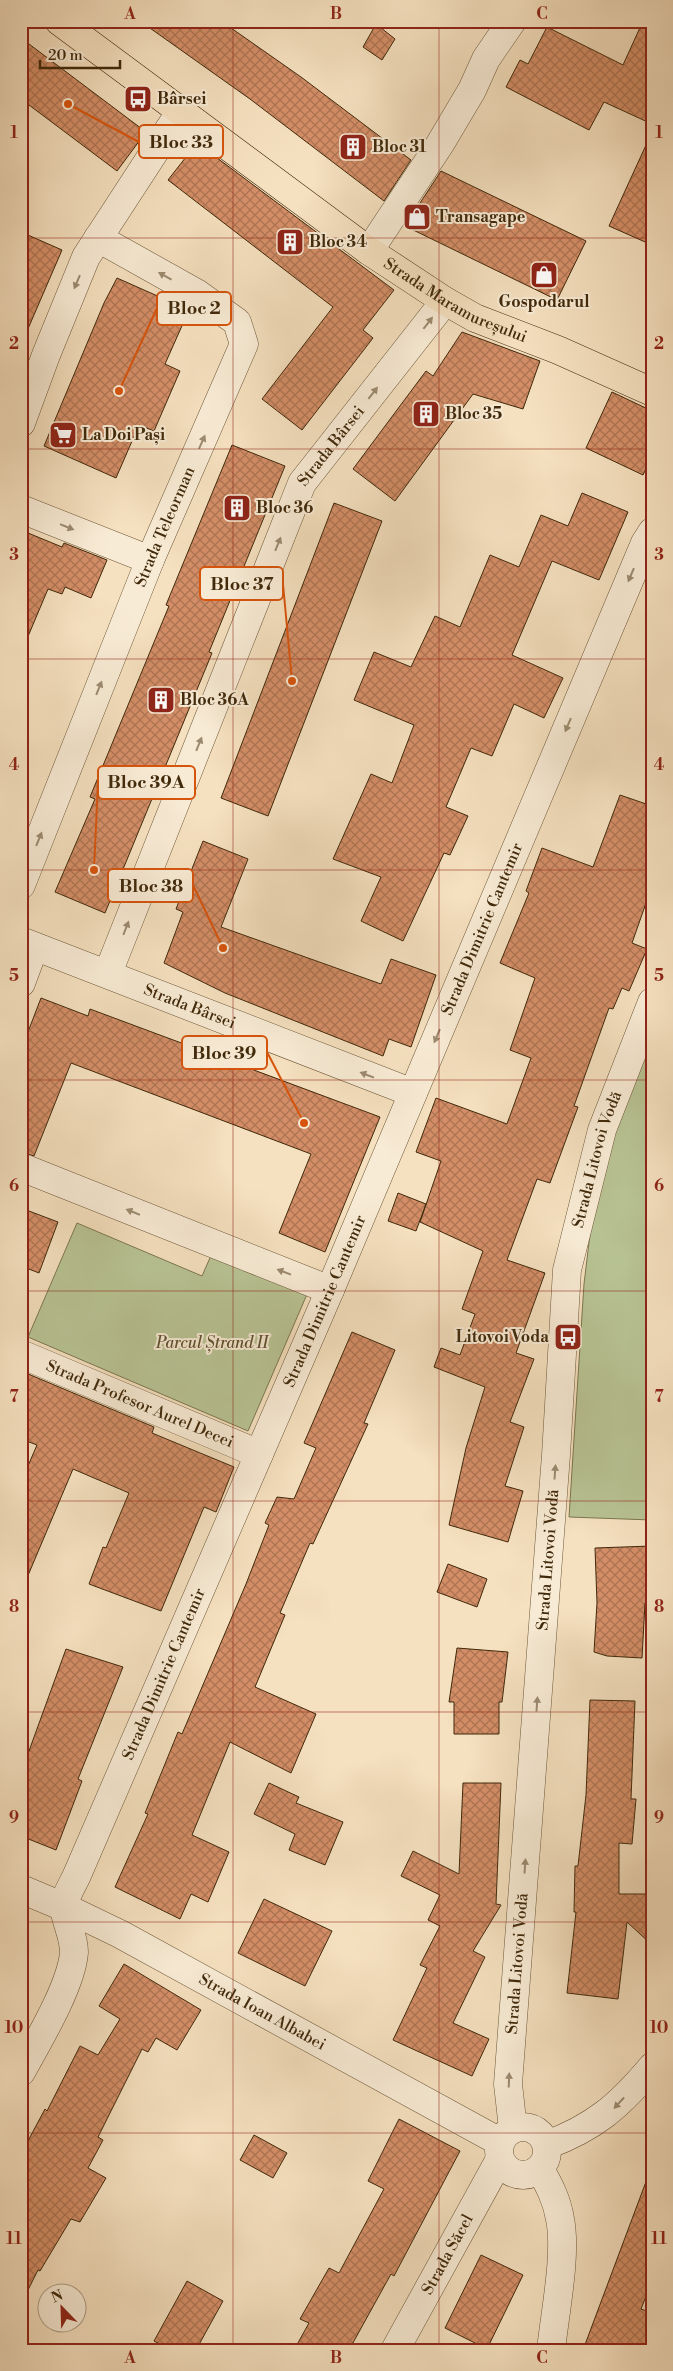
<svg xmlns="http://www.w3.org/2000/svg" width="673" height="2371" viewBox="0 0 673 2371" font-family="'Libre Bodoni',serif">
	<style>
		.park { fill: #b8c394; stroke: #7c7650 }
		.building { fill: url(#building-cross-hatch); stroke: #40290b }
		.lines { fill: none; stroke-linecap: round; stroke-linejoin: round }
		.minor-casing { stroke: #6d5738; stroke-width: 29 }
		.major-casing { stroke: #40290b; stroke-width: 29 }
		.minor { stroke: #f8ebd5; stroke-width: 28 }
		.major { stroke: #f5e0bf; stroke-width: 28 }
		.oneway { fill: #9c8a70 }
		.grid { fill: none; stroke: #8f2418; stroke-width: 1; stroke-opacity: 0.55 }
		.labels { text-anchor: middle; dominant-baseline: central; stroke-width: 4; stroke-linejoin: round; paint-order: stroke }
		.poi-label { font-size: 16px; font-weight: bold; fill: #40290b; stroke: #f8ebd5; text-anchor: start }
		.street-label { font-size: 16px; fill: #40290b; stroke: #f8ebd5 }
		.park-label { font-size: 16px; font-style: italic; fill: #5e502d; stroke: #f8ebd5 }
		.leader { fill: none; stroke: #d7540c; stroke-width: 2 }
		.callout-dot { fill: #d7540c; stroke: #f8ebd5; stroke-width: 2 }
		.callout { fill: #f8ebd5; stroke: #d7540c; stroke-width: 2 }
		.callout-label { font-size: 18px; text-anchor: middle; font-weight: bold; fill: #40290b }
		.neatline { fill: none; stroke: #8f2418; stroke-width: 2 }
		.grid-label { font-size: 16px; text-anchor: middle; font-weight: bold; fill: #8f2418 }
	</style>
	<defs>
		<pattern id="building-cross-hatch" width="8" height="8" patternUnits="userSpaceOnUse" patternTransform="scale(1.25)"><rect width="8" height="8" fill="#d48e67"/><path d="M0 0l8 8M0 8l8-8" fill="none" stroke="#ad7453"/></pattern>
	</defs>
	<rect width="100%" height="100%" fill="#f5e0bf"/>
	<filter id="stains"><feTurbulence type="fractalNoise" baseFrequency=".004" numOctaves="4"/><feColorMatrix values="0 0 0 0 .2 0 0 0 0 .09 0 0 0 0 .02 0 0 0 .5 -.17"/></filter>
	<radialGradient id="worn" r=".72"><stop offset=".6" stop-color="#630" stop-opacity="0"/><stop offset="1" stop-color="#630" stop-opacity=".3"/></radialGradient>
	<path class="park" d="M652,1036v484l-83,-3 15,-233 8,-66 17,-73z
		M77,1223l125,53 11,-25 95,41 -60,139 -220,-94z"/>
	<path class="building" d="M140,21h81l80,56 110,83 -27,41 -134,-102z
		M643,21h9v103l-48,-22 -15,28 -83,-43 14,-27 8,4 19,-37 76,38z
		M376,24l19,15 -13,21 -19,-13z
		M21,38l125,94 -29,39 -96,-72z
		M652,132v113l-43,-19z
		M197,143l197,147 -31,40 10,8 -71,92 -40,-31 71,-92 -165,-127z
		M441,171l145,70 -29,59 -152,-74z
		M21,232l41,18 -41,95z
		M117,278l72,32 -24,54 15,7 -26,60 -15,-6 -23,53 -72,-32 60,-143z
		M462,332l78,29 -17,48 -50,-15 -78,107 -42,-32 73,-98 7,5z
		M612,392l40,19v45l-9,19 -57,-27z
		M232,445l53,21 -76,186 3,1 -107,260 -50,-21 40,-93 -5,-2 79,-191 -3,-1z
		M582,493l46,19 -29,68 -47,-19 -40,94 51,23 -19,40 -30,-14 -22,52 -21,-8 -25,59 22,9 -18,39 -6,-2 -41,88 -42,-20 20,-44 -48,-18 38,-85 21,9 22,-58 -60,-25 20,-48 37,15 24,-51 25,11 30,-72 29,12 22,-52 27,11z
		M334,503l48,18 -114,295 -47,-18z
		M28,533l34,14 2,-4 43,17 -16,38 -26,-11 -3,7 -14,-5 -27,64v-105z
		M620,795l32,11v80l-20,57 15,6 -18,42 -7,-3 -9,21 -4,-1 -35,98 4,1 -28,76 -13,-4 -30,81 38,13 -29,80 18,6 -24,63 14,5 -19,59 18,5 -15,51 -59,-17 17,-77 19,-61 -51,-20 7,-19 19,7 15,-41 -13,-5 21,-58 -63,-29 21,-61 -25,-9 20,-54 71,26 24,-66 -21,-8 25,-72 -35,-15 29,-70 -3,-2 16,-43 51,19z
		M203,841l45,18 -27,68 160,57 10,-25 45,16 -25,72 -22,-8 -6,17 -158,-63 -61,-30 19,-51 -7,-3z
		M41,998l47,18 2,-7 290,108 -55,135 -46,-19 32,-79 -240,-91 -37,93 -13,-4v-102z
		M398,1193l28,11 -10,27 -28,-10z
		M21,1208l37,14 -19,51 -18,-7z
		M352,1332l43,18 -31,73 4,1 -55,120 -3,-1 -30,70 5,2 -30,72 61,27 -25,59 -61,-31 -38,93 37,17 -21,50 -17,-8 -11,25 -65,-32 33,-73 -3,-1 33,-81 4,2 64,-150 23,-59 -4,-2 12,-26 17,2 22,-51 -12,-5z
		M21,1371l133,56 -2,6 82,34 -18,45 -12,-5 -43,104 -72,-27 14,-37 3,1 23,-55 -56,-24 -52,123v-110l16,-37 -16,-6z
		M652,1546v56l-7,1 -3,55 -35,-2 -13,-4 3,-49 -2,-55z
		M448,1564l39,15 -10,28 -40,-15z
		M457,1648l51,4 -6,50h-3v32h-45v-32h-5z
		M66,1649l57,18 -45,112 4,2 -26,69 -35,-14v-63z
		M590,1700l45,1 -4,98h5l-4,45 -13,-1v51h32v50l-24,-22 -9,77 -51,-6 9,-81h-2l1,-46h3l8,-71z
		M269,1783l30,14 -3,6 47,19 -18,43 -36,-15 6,-16 -41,-20z
		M463,1783h38l-5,121 5,1 -28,46 12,6 -32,66 36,16 -17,37 -79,-36 34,-72 -7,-3 20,-39 -12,-6 12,-25 -39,-19 12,-25 46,23z
		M264,1899l68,32 -27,55 -67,-33z
		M124,1964l77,46 -24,40 -21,-12 -8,14 -6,-3 -44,88 5,3 -15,28 18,10 -26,44 -9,-3 -31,52 -2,-1 -17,34v-150l24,-45 2,2 33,-65 18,9 22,-36 -21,-13z
		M399,2119l61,32 -66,125 -3,-2 -42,76h-55l15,-27 -9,-4 29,-51 10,5 45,-84 -16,-8z
		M254,2135l33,18 -14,25 -33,-18z
		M650,2171h2v110l-11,28 11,4v37h-69z
		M481,2255l42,20 -36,74 -42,-21z
		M187,2281l36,20 -27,49h-25l-17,-9z"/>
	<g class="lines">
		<defs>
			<g id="minor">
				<path d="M369,251l71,-107 32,-54 14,-31 26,-38"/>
				<path d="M21,423l25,-68 40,-98 95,-146"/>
				<path d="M21,509l129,51"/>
				<path id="s1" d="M21,885l129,-325 94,-216 -7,-22 -39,-28 -100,-56"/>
				<path id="s2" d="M21,941l392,152"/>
				<path id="s3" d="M108,973l194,-490 143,-182"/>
				<path d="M21,983l13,-35"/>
				<path d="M21,1167l309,123"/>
				<path id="s4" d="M21,1354l238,100"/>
				<path id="s5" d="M21,1889l43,18 56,27 380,208"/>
				<path id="s6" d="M21,2072c16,-29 51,-87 53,-120 0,-16 -9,-32 -10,-45 0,-9 9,-23 13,-32l253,-585 315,-747 7,-11"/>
				<circle cx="523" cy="2151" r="24"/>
				<path id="s7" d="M513,2129l-5,-45 48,-629 11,-185 35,-140 50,-128"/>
				<path d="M547,2145c48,-18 72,-39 105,-78"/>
				<path d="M540,2169c9,16 17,31 20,50 7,35 -5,93 -9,131"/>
				<path id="s8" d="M395,2350l105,-191"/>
			</g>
			<g id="major">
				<path id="s9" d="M59,21l310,230 76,50 30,17 83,32 94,42"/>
			</g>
		</defs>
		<use href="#minor" class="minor-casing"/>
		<use href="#major" class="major-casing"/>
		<use href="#minor" class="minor"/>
		<use href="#major" class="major"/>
	</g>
	<defs><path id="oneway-solid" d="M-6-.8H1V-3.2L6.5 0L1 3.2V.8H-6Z" transform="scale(1.25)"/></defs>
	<g class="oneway">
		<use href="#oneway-solid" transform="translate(165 276) rotate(-151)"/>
		<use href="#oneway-solid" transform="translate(77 282) rotate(113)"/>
		<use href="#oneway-solid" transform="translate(428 323) rotate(-52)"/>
		<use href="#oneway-solid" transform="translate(373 393) rotate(-52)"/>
		<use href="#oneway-solid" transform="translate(202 442) rotate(-66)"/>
		<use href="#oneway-solid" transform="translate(67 527) rotate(22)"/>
		<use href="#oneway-solid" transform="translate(278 544) rotate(-68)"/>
		<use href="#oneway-solid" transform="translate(631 575) rotate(113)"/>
		<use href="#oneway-solid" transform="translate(99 688) rotate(-68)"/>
		<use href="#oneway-solid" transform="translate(568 725) rotate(113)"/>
		<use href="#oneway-solid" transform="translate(199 744) rotate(-68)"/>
		<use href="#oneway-solid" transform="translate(39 839) rotate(-68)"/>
		<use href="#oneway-solid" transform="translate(126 928) rotate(-69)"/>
		<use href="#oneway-solid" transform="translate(437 1036) rotate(113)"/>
		<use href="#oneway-solid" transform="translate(367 1075) rotate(-159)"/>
		<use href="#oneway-solid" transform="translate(133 1212) rotate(-158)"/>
		<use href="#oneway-solid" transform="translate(284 1272) rotate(-159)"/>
		<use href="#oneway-solid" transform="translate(555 1472) rotate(-86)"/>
		<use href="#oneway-solid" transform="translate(537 1704) rotate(-86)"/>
		<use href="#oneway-solid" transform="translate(525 1866) rotate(-86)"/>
		<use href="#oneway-solid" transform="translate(509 2080) rotate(-88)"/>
		<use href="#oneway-solid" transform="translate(619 2103) rotate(133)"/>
	</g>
	<path class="grid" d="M233,21v2329M439,21v2329M21,238h631M21,449h631M21,659h631M21,870h631M21,1080h631M21,1291h631M21,1501h631M21,1712h631M21,1922h631M21,2133h631"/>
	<defs>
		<symbol id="bus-square" viewBox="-11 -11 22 22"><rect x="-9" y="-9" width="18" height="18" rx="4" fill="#8f2418" stroke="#f8ebd5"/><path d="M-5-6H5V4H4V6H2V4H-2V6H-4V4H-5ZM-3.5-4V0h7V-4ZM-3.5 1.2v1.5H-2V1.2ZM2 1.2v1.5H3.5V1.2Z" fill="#fff"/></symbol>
		<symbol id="building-square" viewBox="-11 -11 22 22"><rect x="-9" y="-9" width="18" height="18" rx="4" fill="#8f2418" stroke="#f8ebd5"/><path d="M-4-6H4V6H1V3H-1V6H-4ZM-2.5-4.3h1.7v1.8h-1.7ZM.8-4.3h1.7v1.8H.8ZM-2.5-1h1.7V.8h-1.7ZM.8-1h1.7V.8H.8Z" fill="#fff"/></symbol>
		<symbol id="shop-square" viewBox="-11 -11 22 22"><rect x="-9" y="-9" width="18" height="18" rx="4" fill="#8f2418" stroke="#f8ebd5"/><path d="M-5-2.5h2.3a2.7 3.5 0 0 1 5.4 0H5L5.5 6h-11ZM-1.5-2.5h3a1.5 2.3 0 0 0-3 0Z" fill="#fff"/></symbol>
		<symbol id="supermarket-square" viewBox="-11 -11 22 22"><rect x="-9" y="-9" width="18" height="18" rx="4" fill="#8f2418" stroke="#f8ebd5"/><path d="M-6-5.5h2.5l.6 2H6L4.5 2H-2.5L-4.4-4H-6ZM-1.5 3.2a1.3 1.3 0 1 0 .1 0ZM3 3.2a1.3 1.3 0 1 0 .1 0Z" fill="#fff"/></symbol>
	</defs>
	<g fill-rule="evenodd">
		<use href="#bus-square" x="122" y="83" width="32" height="32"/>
		<use href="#building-square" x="337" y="131" width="32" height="32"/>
		<use href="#shop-square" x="401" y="201" width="32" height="32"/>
		<use href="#building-square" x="274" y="226" width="32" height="32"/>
		<use href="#shop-square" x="528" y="259" width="32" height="32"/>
		<use href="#building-square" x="410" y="398" width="32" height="32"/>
		<use href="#supermarket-square" x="47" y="419" width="32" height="32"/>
		<use href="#building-square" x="221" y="492" width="32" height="32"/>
		<use href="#building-square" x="145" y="684" width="32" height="32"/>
		<use href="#bus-square" x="552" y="1321" width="32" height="32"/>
	</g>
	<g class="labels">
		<g class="poi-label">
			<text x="157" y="99">Bârsei</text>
			<text x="372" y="147">Bloc 31</text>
			<text x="436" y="217">Transagape</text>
			<text x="309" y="242">Bloc 34</text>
			<text x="544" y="302" text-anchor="middle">Gospodarul</text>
			<text x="445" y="414">Bloc 35</text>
			<text x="82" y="435">La Doi Pași</text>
			<text x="256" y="508">Bloc 36</text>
			<text x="180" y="700">Bloc 36A</text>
			<text x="549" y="1337" text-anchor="end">Litovoi Voda</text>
		</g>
		<g class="street-label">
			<text stroke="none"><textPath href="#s9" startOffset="486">Strada Maramureșului</textPath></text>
			<text stroke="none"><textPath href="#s3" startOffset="574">Strada Bârsei</textPath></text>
			<text stroke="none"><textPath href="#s1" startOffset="386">Strada Teleorman</textPath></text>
			<text stroke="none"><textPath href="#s6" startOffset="1242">Strada Dimitrie Cantemir</textPath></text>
			<text stroke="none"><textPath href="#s2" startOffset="181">Strada Bârsei</textPath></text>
			<text stroke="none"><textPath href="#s7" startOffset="976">Strada Litovoi Vodă</textPath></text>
			<text stroke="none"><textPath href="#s6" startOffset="838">Strada Dimitrie Cantemir</textPath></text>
			<text stroke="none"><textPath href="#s4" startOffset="129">Strada Profesor Aurel Decei</textPath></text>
			<text stroke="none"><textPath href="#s7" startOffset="571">Strada Litovoi Vodă</textPath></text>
			<text stroke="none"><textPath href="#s6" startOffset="432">Strada Dimitrie Cantemir</textPath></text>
			<text stroke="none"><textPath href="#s7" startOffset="166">Strada Litovoi Vodă</textPath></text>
			<text stroke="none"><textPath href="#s5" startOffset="271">Strada Ioan Albabei</textPath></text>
			<text stroke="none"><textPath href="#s8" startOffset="109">Strada Săcel</textPath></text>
		</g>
		<g class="park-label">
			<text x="212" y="1343">Parcul Ștrand II</text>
		</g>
	</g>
	<path class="leader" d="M68 104L139 142M119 391L157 308M292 681L283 584M94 870L98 782M223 948L193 885M304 1123L267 1052"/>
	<g class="callout-dot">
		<circle cx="68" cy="104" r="5"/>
		<circle cx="119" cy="391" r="5"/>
		<circle cx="292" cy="681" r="5"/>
		<circle cx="94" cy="870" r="5"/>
		<circle cx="223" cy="948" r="5"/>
		<circle cx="304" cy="1123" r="5"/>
	</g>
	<g class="callout">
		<rect x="139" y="125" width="84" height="33" rx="5"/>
		<rect x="157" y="292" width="74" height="33" rx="5"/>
		<rect x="200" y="567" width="83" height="33" rx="5"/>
		<rect x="98" y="766" width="97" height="33" rx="5"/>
		<rect x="108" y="869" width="85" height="33" rx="5"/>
		<rect x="182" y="1036" width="85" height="33" rx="5"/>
	</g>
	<g class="callout-label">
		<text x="181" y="148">Bloc 33</text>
		<text x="194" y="314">Bloc 2</text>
		<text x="242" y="590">Bloc 37</text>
		<text x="146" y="788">Bloc 39A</text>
		<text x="151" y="892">Bloc 38</text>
		<text x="224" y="1059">Bloc 39</text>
	</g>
	<rect width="673" height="2371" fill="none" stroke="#f5e0bf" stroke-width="55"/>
	<g transform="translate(62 2308) rotate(337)"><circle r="24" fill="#f8ebd5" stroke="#ae9d84"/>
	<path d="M0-4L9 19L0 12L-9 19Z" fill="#8f2418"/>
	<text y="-8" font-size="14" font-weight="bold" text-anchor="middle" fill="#40290b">N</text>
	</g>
	<path d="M40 60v8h80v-8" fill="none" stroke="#40290b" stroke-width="2.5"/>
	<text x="48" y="60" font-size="15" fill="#40290b" stroke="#f8ebd5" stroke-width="4" paint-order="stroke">20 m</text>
	<rect x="28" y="28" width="618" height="2316" class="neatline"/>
	<g class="grid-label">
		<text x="130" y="19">A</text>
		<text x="336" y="19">B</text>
		<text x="542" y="19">C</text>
		<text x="14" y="138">1</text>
		<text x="659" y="138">1</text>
		<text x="14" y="349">2</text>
		<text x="659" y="349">2</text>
		<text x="14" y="560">3</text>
		<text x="659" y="560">3</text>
		<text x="14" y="770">4</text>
		<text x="659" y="770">4</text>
		<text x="14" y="981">5</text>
		<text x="659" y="981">5</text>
		<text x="14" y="1191">6</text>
		<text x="659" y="1191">6</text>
		<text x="14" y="1402">7</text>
		<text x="659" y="1402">7</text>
		<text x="14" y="1612">8</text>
		<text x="659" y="1612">8</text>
		<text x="14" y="1823">9</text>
		<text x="659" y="1823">9</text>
		<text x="14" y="2033">10</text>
		<text x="659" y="2033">10</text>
		<text x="14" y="2244">11</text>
		<text x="659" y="2244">11</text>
		<text x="130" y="2363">A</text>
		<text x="336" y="2363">B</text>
		<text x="542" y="2363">C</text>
	</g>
	<rect width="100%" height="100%" filter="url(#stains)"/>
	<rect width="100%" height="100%" fill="url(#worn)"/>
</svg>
